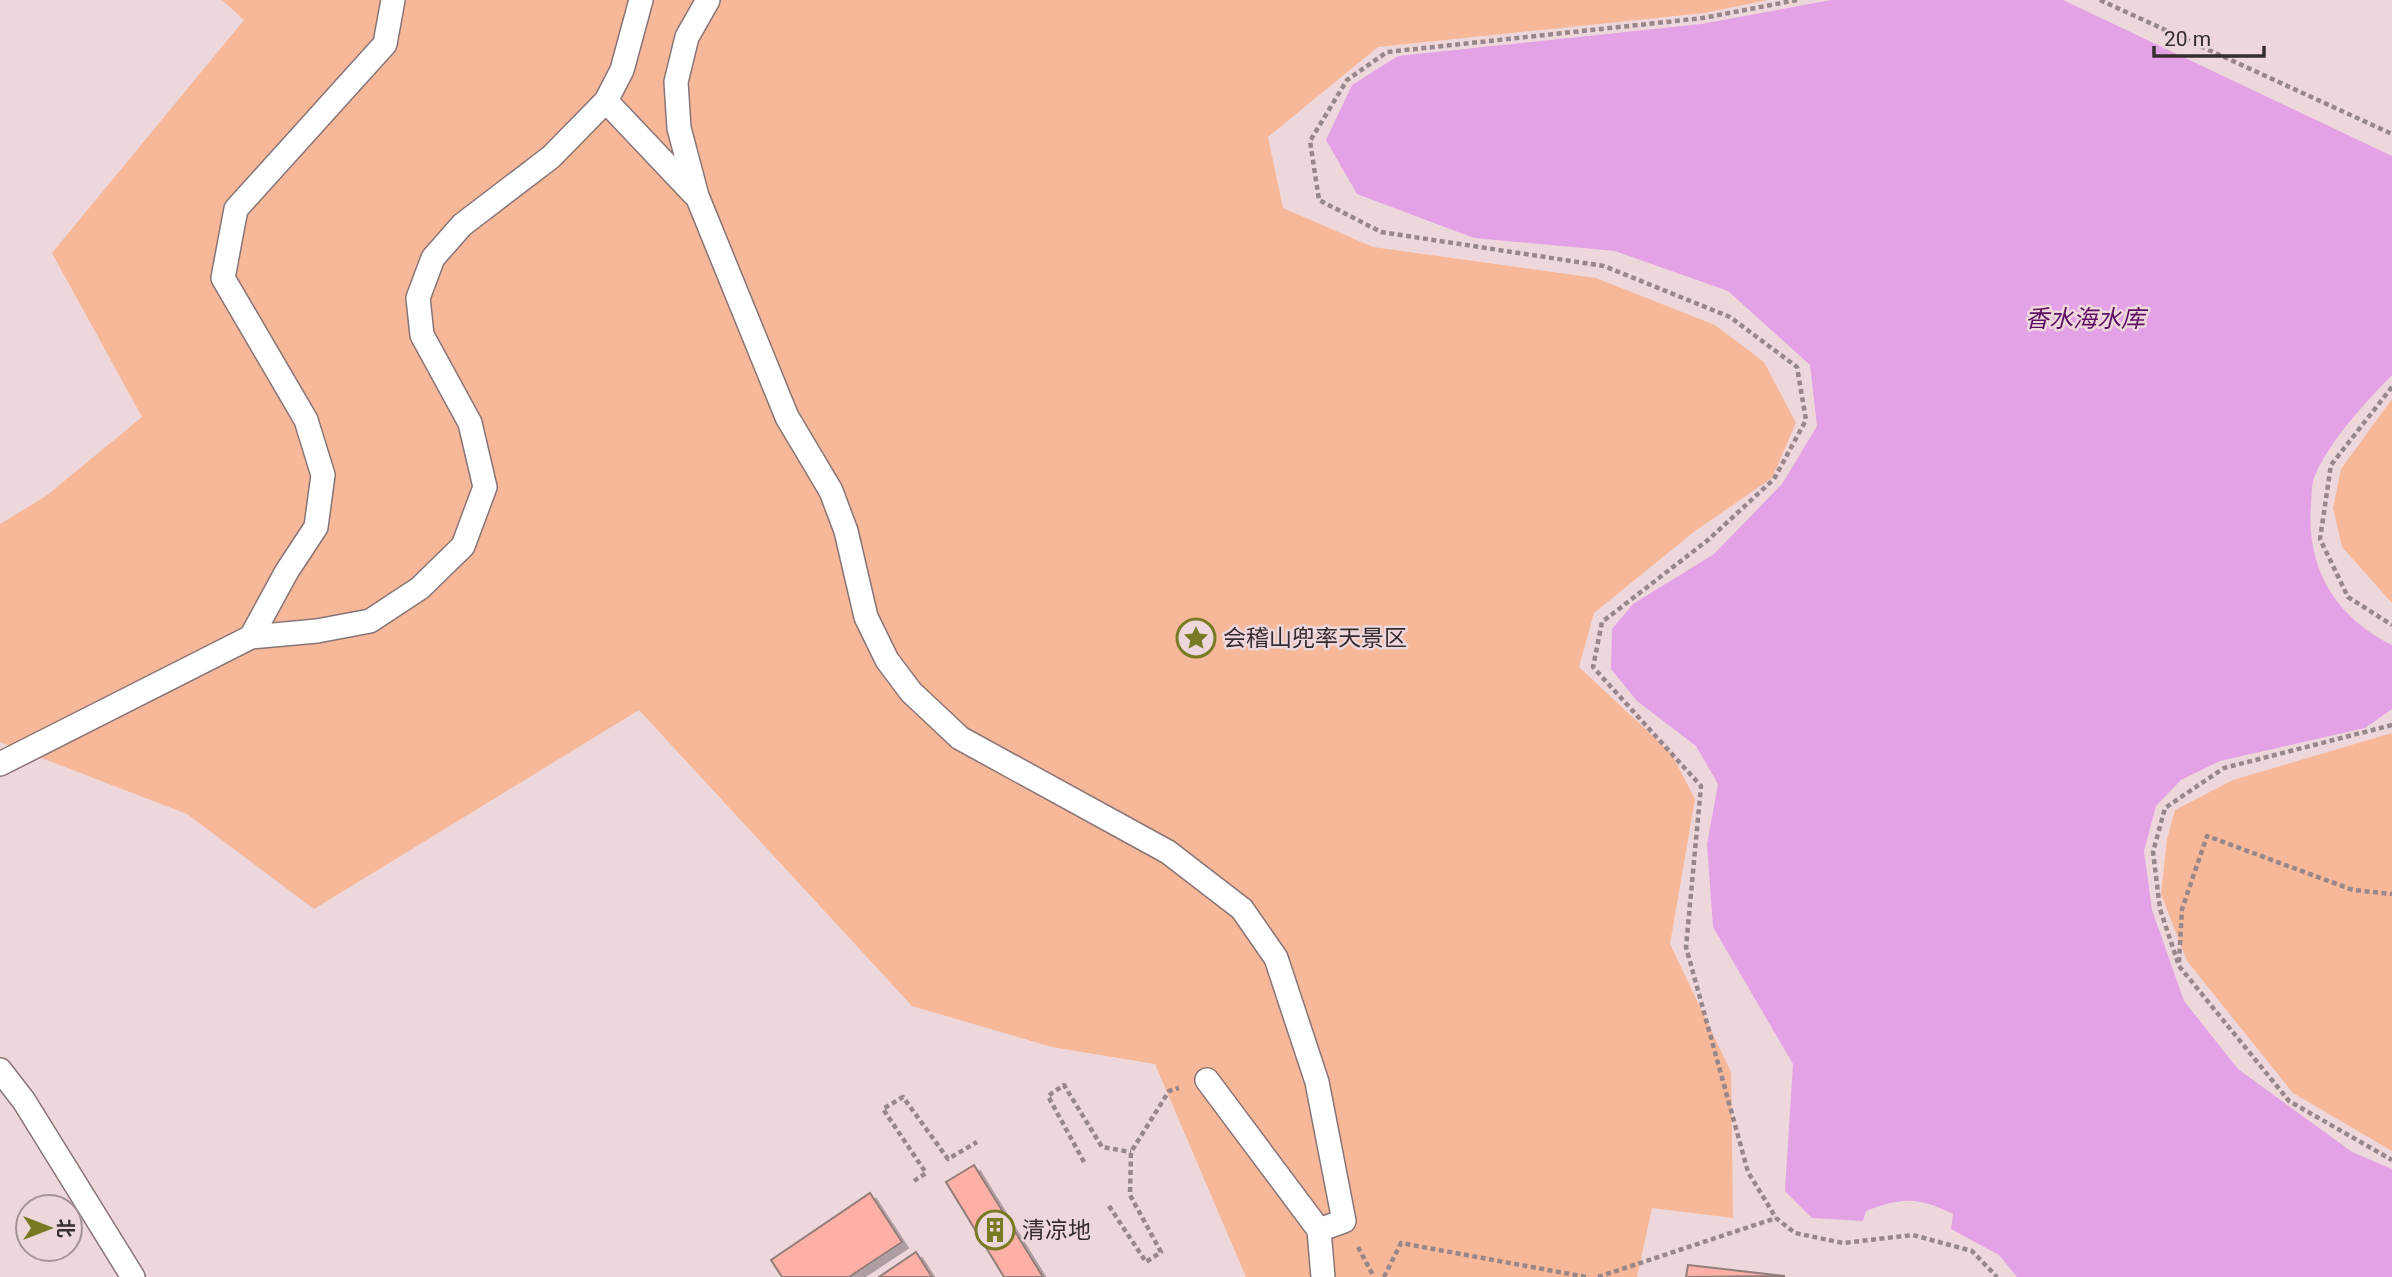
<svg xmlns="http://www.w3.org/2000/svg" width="2392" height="1277" viewBox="0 0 2392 1277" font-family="Roboto,'Noto Sans SC',sans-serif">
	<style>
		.green { fill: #f6b898 }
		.water { fill: #e2a2e5 }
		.building { fill: #ffb0a6; stroke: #917d7a; stroke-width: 2; filter: url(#shadow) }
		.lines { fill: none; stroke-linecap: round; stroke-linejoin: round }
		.lane-casing { stroke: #887477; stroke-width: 26 }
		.path { stroke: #97868a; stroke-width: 4.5; stroke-dasharray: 5 3.5; stroke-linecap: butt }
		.lane { stroke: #fff; stroke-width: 23 }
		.labels { text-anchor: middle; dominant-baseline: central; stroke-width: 5; stroke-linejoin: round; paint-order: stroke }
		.poi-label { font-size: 23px; fill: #352c2e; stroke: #eed7db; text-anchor: start }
		.water-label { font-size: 24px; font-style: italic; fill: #5c0d61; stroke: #eed7db }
	</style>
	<defs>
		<filter id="shadow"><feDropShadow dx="6" dy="6" stdDeviation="0" flood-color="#0004"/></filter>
	</defs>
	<rect width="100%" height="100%" fill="#eed7db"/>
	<path class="green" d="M222,0h1545l-63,13 -326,34 -110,90 15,71 90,39 223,31 119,47 49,37 32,61 -24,55 -77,53 -101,82 -15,54 92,86 24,46 -25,145 61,128 2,146 -81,-10 -15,69h-391l-91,-213 -103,-17 -140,-41 -273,-296 -325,199 -127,-95 -187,-72v-218l46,-28 96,-79 -90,-164 192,-233z
		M2392,399v204l-50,-56 -9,-39 8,-39z
		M2392,733v418l-99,-58 -106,-132 -26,-67 6,-55 8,-29 58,-30z"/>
	<path class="water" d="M1831,0h232l329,156v219c-27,28 -64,67 -78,103 -3,8 -2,19 -3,27 -5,63 24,112 81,140v64l-27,19 -145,33 -39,19 -25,26 -12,45 8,59 32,91 54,68 114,83 40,17v108h-375l-18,-22 -48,-26 2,-15c-36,-17 -50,-17 -87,-3l-3,10 -51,-3 -27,-27 8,-127 -80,-137 -6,-83 11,-60 -22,-38 -59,-45 -26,-32 1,-40 21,-25 81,-50 68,-70 35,-58 -7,-61 -82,-74 -113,-40 -141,-13 -117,-44 -31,-54 26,-55 46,-29 303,-32z"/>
	<path class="building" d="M974,1165l69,112h-39l-58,-95z
		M870,1193l32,49 -53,35h-67l-11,-17z
		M916,1252l16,25h-53z
		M1688,1265l97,11 -99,1z"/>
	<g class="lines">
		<defs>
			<path id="lane" d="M708,0l-21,37 -11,45 3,46 18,68 90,221 44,74 15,40 20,86 21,43 24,32 49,46 208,114 74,57 34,49 41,124 27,139 -25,9
				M606,101l88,93
				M251,637l36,-66 29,-44 7,-52 -17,-55 -83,-142 13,-69 149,-165 8,-44
				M0,764l251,-127 66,-6 53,-10 50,-33 43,-42 22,-59 -15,-64 -48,-88 -4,-37 15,-40 29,-33 89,-68 55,-56 16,-31 19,-70
				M0,1070l24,31 109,176
				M1207,1080l112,150 4,47"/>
		</defs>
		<use href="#lane" class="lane-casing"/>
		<path class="path" d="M1797,0l-94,18 -316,34 -40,28 -37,61 9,59 62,32 223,34 126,51 67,50 9,53 -32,59 -66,61 -106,82 -9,45 108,119 -15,161 62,225 28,46 19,15 48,10 70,-8 59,16 25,26
			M2100,0l292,134
			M2392,387l-61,78 -11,74 28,58 44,28
			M2392,725l-168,43 -59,40 -12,44 7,57 19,57 110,135 103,59
			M2179,962l3,-53 25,-73 146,54 39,4
			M1084,1162l-36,-66 16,-11 38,62 29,5
			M914,1181l12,-8 -43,-64 20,-12 45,62 29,-17
			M1109,1206l37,56 15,-10 -31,-57 1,-43 38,-61 10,-3
			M1358,1247l16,30
			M1384,1277l17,-34 185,34
			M1598,1277l178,-59"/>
		<use href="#lane" class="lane"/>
	</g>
	<defs>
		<symbol id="sight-ring" viewBox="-11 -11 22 22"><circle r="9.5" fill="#eed7db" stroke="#787b23" stroke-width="1.5"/><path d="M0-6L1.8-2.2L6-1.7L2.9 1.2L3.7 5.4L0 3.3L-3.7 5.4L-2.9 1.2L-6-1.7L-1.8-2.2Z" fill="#787b23"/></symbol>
		<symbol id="building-ring" viewBox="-11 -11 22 22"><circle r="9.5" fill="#eed7db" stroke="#787b23" stroke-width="1.5"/><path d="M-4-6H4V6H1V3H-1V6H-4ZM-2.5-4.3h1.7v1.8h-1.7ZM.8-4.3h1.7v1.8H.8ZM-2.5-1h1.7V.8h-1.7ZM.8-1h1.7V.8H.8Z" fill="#787b23"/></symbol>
	</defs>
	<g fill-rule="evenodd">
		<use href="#sight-ring" x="1174" y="616" width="44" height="44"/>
		<use href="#building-ring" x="973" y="1208" width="44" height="44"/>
	</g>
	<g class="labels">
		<g class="poi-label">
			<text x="1223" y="638">会稽山兜率天景区</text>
			<text x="1022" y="1230">清凉地</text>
		</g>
		<g class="water-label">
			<text x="2085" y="319">香水海水库</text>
		</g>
	</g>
	<g transform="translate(49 1228) rotate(90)"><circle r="33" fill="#eed7db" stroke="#a49396" stroke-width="2"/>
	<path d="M0-5L12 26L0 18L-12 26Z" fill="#787b23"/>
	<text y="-10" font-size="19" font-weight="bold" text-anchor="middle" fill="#352c2e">北</text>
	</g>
	<path d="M2154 46v10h110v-10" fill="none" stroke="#352c2e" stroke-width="3.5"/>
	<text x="2164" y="46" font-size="21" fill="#352c2e" stroke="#eed7db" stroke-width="5" paint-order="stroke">20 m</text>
</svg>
